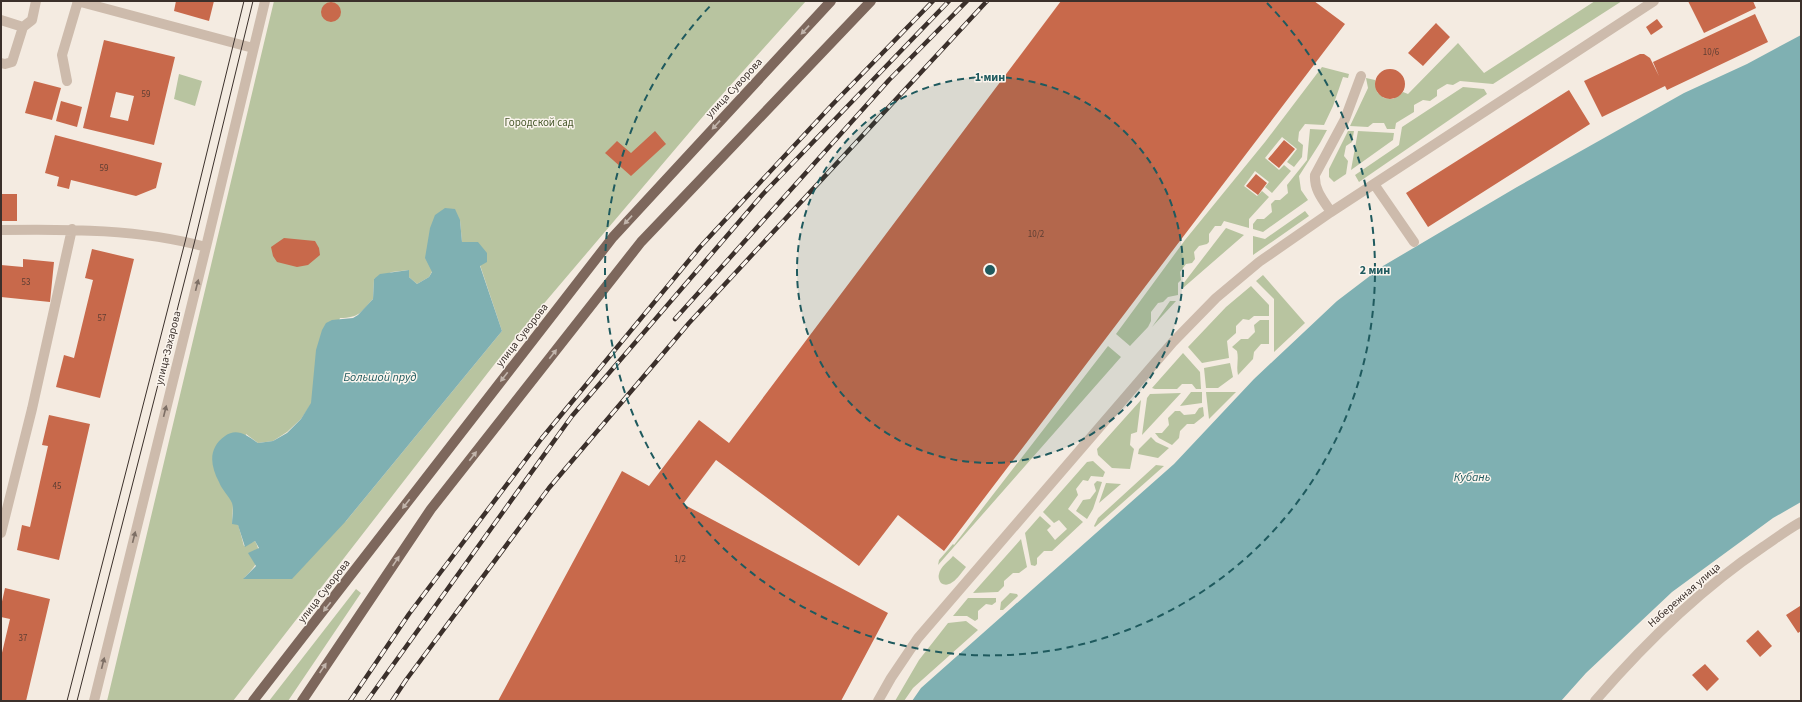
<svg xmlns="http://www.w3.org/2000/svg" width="1802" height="702" viewBox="0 0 1802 702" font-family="'Source Sans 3',sans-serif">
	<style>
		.green { fill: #b8c4a0; fill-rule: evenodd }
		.water { fill: #7fb0b2 }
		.building { fill: #c8694b; fill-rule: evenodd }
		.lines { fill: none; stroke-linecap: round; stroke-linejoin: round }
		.minor { stroke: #cdbbac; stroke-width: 10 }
		.major { stroke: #7d675c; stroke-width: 10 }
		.tram { stroke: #3b302b; stroke-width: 1 }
		.rail-casing { stroke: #3b302b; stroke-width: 4.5 }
		.rail { stroke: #fbf5ee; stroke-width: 3; stroke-dasharray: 9; stroke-linecap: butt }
		.oneway { fill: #c2b5ac }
		.oneway2 { fill: #7d6f65 }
		.ring { fill: none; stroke: #1f5a5e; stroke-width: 2; stroke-dasharray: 7 5 }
		.labels { text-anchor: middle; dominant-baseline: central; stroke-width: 3; stroke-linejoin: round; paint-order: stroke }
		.number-label { font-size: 9px; fill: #5e3e33 }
		.street-label { font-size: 11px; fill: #3b302b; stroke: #fbf5ee }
		.park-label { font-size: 11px; fill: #4a5a2e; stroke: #fbf5ee }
		.water-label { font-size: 12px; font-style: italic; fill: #1f5a5e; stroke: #fbf5ee }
		.centre { fill: #1f5a5e; stroke: #fbf5ee; stroke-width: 2 }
		.ring-label { font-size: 12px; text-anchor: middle; font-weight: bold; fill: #1f5a5e; stroke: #fbf5ee; stroke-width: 3; stroke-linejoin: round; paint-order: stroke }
	</style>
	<rect width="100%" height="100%" fill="#f4ebe1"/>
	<path class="green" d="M274,1h532l-95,106 -193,227 -285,367h-126zM460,220l2,22 18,23 22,66 -156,190 -102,57c11,-11 20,-21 11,-37l-11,5 -6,-22h-6l1,-20 13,-70 12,9 15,-2 14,-9 14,-13 11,-16 2,-23 26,-62c19,0 21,-6 33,-19l1,-20 18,-7 17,-2v7l8,7 12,-7z
		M1595,1h27l-129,83 -33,-3 -7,4 -6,-1 -10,6v6l-7,5 -7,-1 -9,5v7l-18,11 -1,6h-8l-3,-6h-11l-5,4 -18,-1 18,-38 -2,-10 9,2 2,12 7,6 9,1 10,-7 5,2 50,-51 26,30z
		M1322,67l27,7 -1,4 -5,-1 -10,29 -9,19 -19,-1 -6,8 -1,9 5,4 -1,12 -8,10 -7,-5 10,-13 -15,-12 -17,21 14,12 5,-5 7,6 -19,22 -7,-6 4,-5 -14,-11 -11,15 13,10 5,-5 7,6 -20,22v9l-25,-7 -3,5h-6l-6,8v8l-2,2 -8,2 -5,6 1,7 -3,4 -6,1 -6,8 1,8 -3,3v12l-10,2 -5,5 -5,1 -7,9v9l-3,6 -18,19 -14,-12 69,-94 80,-98z
		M179,74l23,7 -7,25 -21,-7z
		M1463,87l21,2 3,5 -128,88 -4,-7 44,-30 3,-18z
		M1310,129l17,1 -7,13 -21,33 2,14 7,10 -45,32 -10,-3v-5l4,-5h7l8,-7 -1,-8 4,-4h5l8,-7 -1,-8 20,-25z
		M1348,131h6l-2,11 -6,4 -2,10 4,5 -2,13 -12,8 -5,-5v-8z
		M1358,131l36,2 -1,7 -42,30z
		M1305,211l4,5 -56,39v-19l12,3z
		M1226,228l18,7 -61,53v-4z
		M1263,275l42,48 -31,29v-53l-18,-18z
		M1251,286l18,19v11h-15l-5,4 -6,-1 -7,7v7l-9,8 2,17 -27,5 -14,-16 38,-40z
		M1170,301h6l-24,26z
		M1260,320h9v24h-8l-7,8 -1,7 -15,16c-2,-9 1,-15 -1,-24l-5,-4 9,-8h7l7,-7 -1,-7z
		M1108,346l13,11 -183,208 1,-5 14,-16 1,1z
		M1183,353l17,19 1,17h-5l-4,-5h-10l-5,5h-22l-3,-1z
		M1230,363l3,14 -15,11h-12l-2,-20z
		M1191,392h11v11l-22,3z
		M1206,392h30l-27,27z
		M1181,393l-39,42 5,-37 3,-4z
		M1141,400l-4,32 -6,2 -1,11 4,4 -4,20 -18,-1 -14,-13 -1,-6z
		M1203,407l1,9 -10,8h-7l-7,7 -1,7 -7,7 -13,-7 -4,-5h7l7,-8 -1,-7 7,-7h5l4,4 11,-1 4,-6z
		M1151,437l5,5 13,6 -11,10 -20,-4 1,-5z
		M1093,461l12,11 -2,5 -12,-1 -3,5 -5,-1 -7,9 2,6 -10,14 15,13 -31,29h-8l-7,7v6l-2,2 -4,-1 -6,-32 15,-17 11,10 -4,4 8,10 12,-11 -8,-9 -5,3 -11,-11 44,-50z
		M1156,465l8,1 -69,61 -1,-1 4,-8z
		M1097,481l5,1 -9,27 -6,10 -11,-8 7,-11 7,-1 6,-8 -2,-7z
		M1106,483l15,1 -22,19z
		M1021,539l6,28 -8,6h-6l-9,8v5l-6,6 -25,1z
		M953,556l13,11c-5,6 -15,23 -25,16 -2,-3 -3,-6 -2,-9 1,-7 10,-13 14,-18z
		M356,589l5,4 -73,108h-19z
		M1010,593l7,1 1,2 -15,14h-3l1,-8z
		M968,598h28v4l-4,3 -6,-1 -8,7v8l-3,2 -8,-5h-14z
		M966,621l12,9 -65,58 -9,13h-9l24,-41 29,-37z"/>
	<path class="water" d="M1801,35v467l-28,16 -101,74 -86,81 -25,28h-649l9,-13 253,-224 80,-85 83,-78 46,-35 134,-79 167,-94 63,-29z
		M445,208l10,1 5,11 2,22h16l9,11v9l-7,4 22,65 -156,190 -54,58h-49l13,-13 -8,-13 11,-5 -4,-7 -10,6 -7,-22 -6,-1c0,-6 2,-15 0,-21 -3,-7 -10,-13 -13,-21 -9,-17 -11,-34 6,-46 12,-9 23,0 33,7l15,-2 14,-8 14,-14 10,-16 5,-53 6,-20 4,-7 6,-3 21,-2 5,-3 15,-16 1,-20 6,-5 29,-4v7l8,7 12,-7 3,-5 -7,-14 5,-30 5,-13z"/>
	<path class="building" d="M176,1h38l-5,20 -35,-10z
		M1061,1h253l31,23 -401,527 -46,-36 -39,51 -143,-106 -33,44 205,109 -47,88h-343l124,-230 27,15 50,-66 30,23z
		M1688,1h65l3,7 -52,25z
		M321 12a10 10 0 1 1 20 0a10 10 0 1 1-20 0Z
		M1755,14l13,28 -101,48 -2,-4 -63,31 -18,-36 56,-27h4l6,4 9,18 -6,-14z
		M1657,19l6,8 -12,8 -5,-8z
		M1436,23l14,14 -27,29 -15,-13z
		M104,40l71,17 -21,88 -71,-17zM116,92l18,4 -6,25 -18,-4z
		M1375 84a15 15 0 1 1 30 0a15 15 0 1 1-30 0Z
		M34,81l27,7 -9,32 -27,-7z
		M1569,90l21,34 -162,103 -22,-34z
		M61,101l21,6 -5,20 -21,-6z
		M655,131l11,13 -35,32 -26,-23 12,-12 14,12z
		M55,135l107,28 -6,25 -20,8 -65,-16 -2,9 -12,-3 2,-9 -14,-4z
		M1284,140l11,9 -16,19 -11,-9z
		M1256,174l11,9 -9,12 -12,-9z
		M1,194h16v27h-16z
		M284,238l31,3 4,7 1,7 -12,10 -11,2 -20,-5 -4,-6 -2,-9z
		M92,249l42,10 -34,139 -44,-11 8,-32 10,3 19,-78 -8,-2z
		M23,259l31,3 -4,40 -49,-5v-32l22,2z
		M49,415l41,9 -31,136 -42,-10 5,-25 8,2 18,-81 -6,-1z
		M5,588l45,11 -24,102h-25v-44l9,-38 -9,-2v-11z
		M1800,606l1,25 -3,2 -12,-18z
		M1758,630l14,16 -12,11 -14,-16z
		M1705,664l14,15 -12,12 -15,-16z"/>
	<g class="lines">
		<path class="minor" d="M77,1l176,47
			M1,20l22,7
			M1,63l4,1 7,-2 11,-35 9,-7 4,-19
			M67,81l-5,-26 16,-54
			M1374,184l40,58
			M1331,212c-8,-12 -17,-22 -16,-37l30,-56 16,-43
			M1,230c68,-1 139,-1 205,17
			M1,533l31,-124 40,-180
			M94,701l112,-454 59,-246
			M878,701l13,-23 27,-40 255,-296 43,-44 43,-36 72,-50 323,-211
			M1595,701c50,-58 104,-111 168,-154 12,-8 25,-18 38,-25"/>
		<path class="major" d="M253,701l360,-464 218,-236
			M302,701l129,-192 210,-267 230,-241"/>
		<path class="tram" d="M67,701l118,-459 59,-241
			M77,701l117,-457 59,-243"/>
		<defs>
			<path id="rail" d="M675,319l214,-239 78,-79
				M350,701l59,-87 133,-176 158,-191 131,-141 102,-105
				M367,701l205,-285 191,-222 186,-193
				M392,701l14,-21 143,-192 140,-165 298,-322"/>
		</defs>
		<use href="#rail" class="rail-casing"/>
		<use href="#rail" class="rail"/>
	</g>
	<defs><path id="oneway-solid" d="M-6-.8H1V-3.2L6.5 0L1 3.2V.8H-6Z"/></defs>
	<g class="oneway">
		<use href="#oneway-solid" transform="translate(805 30) rotate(133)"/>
		<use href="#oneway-solid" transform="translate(716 125) rotate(133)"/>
		<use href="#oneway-solid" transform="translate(628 220) rotate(133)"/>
		<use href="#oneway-solid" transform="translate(553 354) rotate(-52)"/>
		<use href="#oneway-solid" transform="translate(504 377) rotate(128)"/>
		<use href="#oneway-solid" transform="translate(473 456) rotate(-52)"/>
		<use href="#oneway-solid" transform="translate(406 504) rotate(128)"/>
		<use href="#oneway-solid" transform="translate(396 561) rotate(-56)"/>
		<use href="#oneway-solid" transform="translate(327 607) rotate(128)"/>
		<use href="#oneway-solid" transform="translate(323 668) rotate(-56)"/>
	</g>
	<g class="oneway2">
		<use href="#oneway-solid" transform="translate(197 285) rotate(-76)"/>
		<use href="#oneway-solid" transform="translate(165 411) rotate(-76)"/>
		<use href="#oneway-solid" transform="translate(134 537) rotate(-76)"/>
		<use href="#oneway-solid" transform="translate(103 663) rotate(-76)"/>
	</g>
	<circle cx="990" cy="270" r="193" fill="#1f5a5e" fill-opacity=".12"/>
	<g class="ring">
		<circle cx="990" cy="270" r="193"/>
		<path d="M1267 3A385 385 0 1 1 713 3"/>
	</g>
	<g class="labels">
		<g class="number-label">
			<text x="1711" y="52">10/6</text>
			<text x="146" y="94">59</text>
			<text x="104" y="168">59</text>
			<text x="1036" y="234">10/2</text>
			<text x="26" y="282">53</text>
			<text x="102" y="318">57</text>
			<text x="57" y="486">45</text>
			<text x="680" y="559">1/2</text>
			<text x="23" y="638">37</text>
		</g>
		<g class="street-label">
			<text transform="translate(734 88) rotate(-47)">улица Суворова</text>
			<text transform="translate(522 335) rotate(-52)">улица Суворова</text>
			<text transform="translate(168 348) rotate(-76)">улица Захарова</text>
			<text transform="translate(324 591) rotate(-52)">улица Суворова</text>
			<text transform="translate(1684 595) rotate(-41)">Набережная улица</text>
		</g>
		<g class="park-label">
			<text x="539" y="122">Городской сад</text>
		</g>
		<g class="water-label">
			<text x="380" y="377">Большой пруд</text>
			<text x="1472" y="477">Кубань</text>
		</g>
	</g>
	<circle cx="990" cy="270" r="6" class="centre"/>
	<g class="ring-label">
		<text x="990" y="81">1 мин</text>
		<text x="1375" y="274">2 мин</text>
	</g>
	<rect width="1802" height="702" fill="none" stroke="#3b302b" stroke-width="4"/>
</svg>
